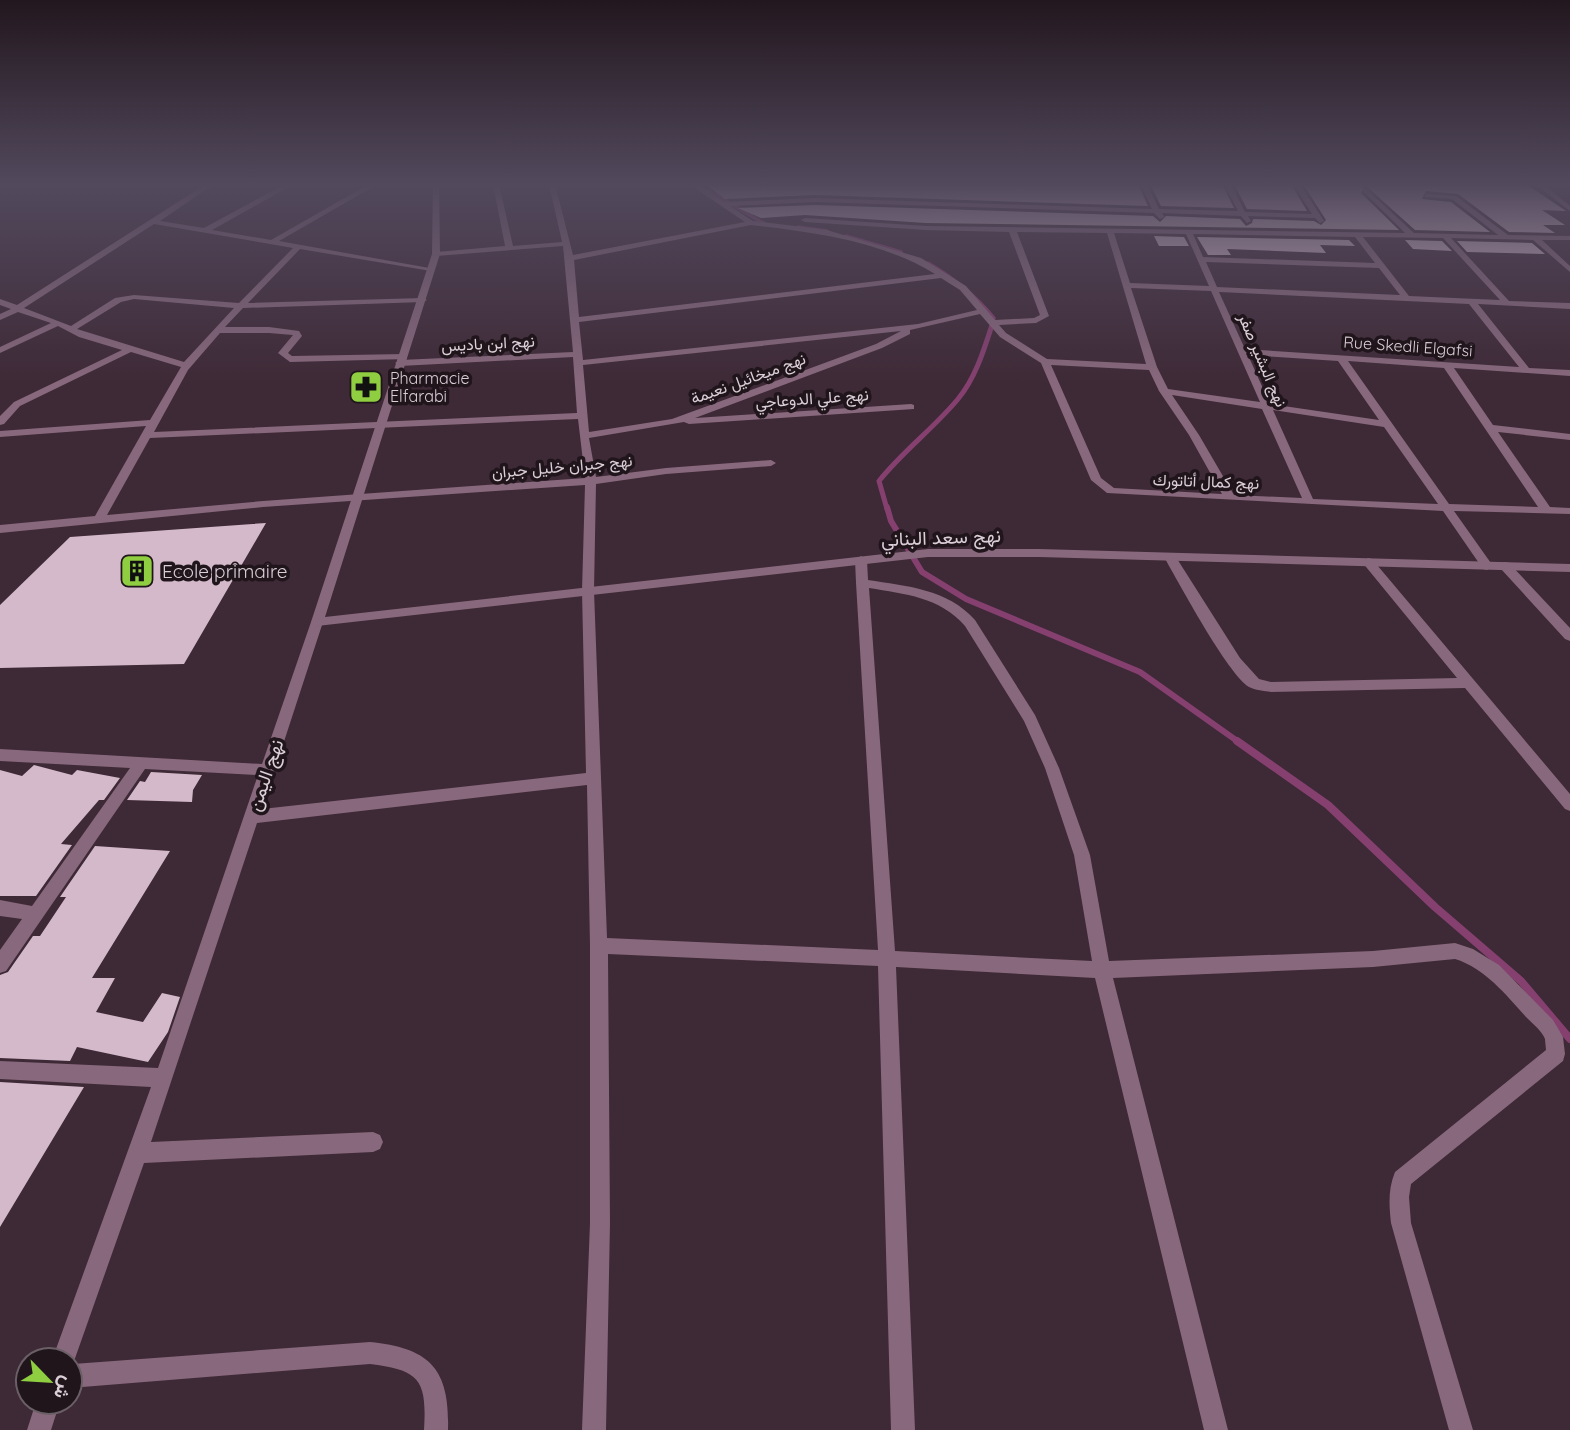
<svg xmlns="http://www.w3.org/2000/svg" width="1570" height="1430" viewBox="0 0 1570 1430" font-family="Quicksand,Vazirmatn,sans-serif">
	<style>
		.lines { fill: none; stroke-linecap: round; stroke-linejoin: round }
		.stream-far3 { stroke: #854070; stroke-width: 3.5 }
		.stream-far2 { stroke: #854070; stroke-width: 5 }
		.stream-far1 { stroke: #854070; stroke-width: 6 }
		.stream { stroke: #854070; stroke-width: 8 }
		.building { fill: #d4b9ca }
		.minor { fill: #88687c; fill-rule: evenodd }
		.tertiary { fill: #88687c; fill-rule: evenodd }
		.labels { text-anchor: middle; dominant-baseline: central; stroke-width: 7; stroke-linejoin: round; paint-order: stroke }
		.far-street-label { font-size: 16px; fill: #dcced7; stroke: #1f151b }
		.far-poi-label { font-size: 16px; fill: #dcced7; stroke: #1f151b; text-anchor: start }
		.street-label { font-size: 19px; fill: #dcced7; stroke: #1f151b }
		.poi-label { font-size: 19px; fill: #dcced7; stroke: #1f151b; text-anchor: start }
	</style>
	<rect width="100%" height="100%" fill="#3e2936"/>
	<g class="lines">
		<path class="stream-far3" d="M1559,184l11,1
			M700,186l65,38
			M798,227l29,4
			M846,236l55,16
			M928,263c26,15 47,32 66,55l-2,9"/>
		<path class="stream-far2" d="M887,509l-8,-28c24,-30 55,-53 79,-82 17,-20 26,-49 34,-74"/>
		<path class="stream-far1" d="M887,507l4,14 31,51 44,27 174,73 100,71"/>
		<path class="stream" d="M1237,741l91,64 107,102 86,74 49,58"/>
	</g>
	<path class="building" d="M705,184h433l10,22 -333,-11 -90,4z
		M1150,184h72l12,24 -73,-2z
		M1234,184h57l16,27 -60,-2z
		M1303,184h223l40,27 -24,-1 23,15h-22l12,8 -46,-1 -51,-38 -32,-3 -4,8 29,3 39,30 -75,-2 -50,-45 -4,8 38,37 -473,-7 -121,-8 -44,3 -23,-10 77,-3 338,11 7,6 6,-6 74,3 6,7 6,-3 1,-4 61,2 7,4 5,-5z
		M1154,236l30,1 5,9h-30z
		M1197,237l152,3 6,6 -35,-1 6,8 -99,-4 4,6h-23z
		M1405,240l37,1 10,10 -39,-2z
		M1457,241l75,2 13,11 -78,-2z
		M266,523l-82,141 -184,4v-63l70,-68z
		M34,765l38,10 5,-5 43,8 -16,22h-5l-38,44 11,1 -36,51h-36v-126l22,6z
		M151,772l51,3 -9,15 -1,12 -65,-2 13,-19 5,1z
		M95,846l75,5 -78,127h23l-19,34 47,10 19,-29 18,4 -12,35 -20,30 -71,-15 -7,14 -70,-3v-83l8,-3 25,-36h7l26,-39h-6z
		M0,1082l84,5 -84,140z"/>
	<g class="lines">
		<path class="minor" d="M206,184h8l-54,37 44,7 81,-44h9l-82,46 59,10 98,-56h9l-99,57 156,28 -4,2 -131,-22 -52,54 175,-5 4,2 -4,2 -180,6 -18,19h44l30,4 3,5 -14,17 4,3 112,-2 3,1v4l-117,3 -12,-9 15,-18 -24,-2h-49l-32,37 -34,62 423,-19 -4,-56 -173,9 -5,-3 5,-3 173,-8 -10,-106 -127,10 -4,-2 4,-2 69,-6 -12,-62h6l14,62 49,-4 -13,-58h6l18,71 172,-33 -56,-38h8l27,18 91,-4 337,11 -12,-25h7l12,25 79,2 -14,-27h7l14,28 67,2 -19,-30h7l24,37 -4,2 -5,-5 -67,-2 3,5 -4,2 -6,-7 -79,-3 2,4 -4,2 -6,-6 -339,-11 -85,4 23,15 74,9 94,28 45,28 29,34 39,-2 6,-3 -31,-83 -83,-2 -121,-8 -4,-2 4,-2 121,8 479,7 -42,-42 2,-3 49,45 84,2 -46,-36 -28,-2 2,-3 30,2 52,39 62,1v4h-28l28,26v6l-37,-32 -82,-2 58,63 61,2v6l-92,-5 51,64 41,2v6l-116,-8 39,57 77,9v6l-72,-8 52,75 20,1v6l-116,-3 39,55 -6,4 -4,-1 -40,-58 -336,-18 -16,-13 -50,-117 -41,-26 -20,-23 -70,16v4l-28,14 -187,70 216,-14 3,1v4l-225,15 -5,-2 -95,16 7,39 70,-9 105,-8 5,3 -5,3 -105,8 -70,10 -2,107 13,347 271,12 -22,-367 -1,-23 6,-4 6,4 1,20c38,6 80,9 107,40l60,95 24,53 31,87 19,106 264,-10 82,-8 18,6 26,16 54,55 10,17 2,17 -2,7 -152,123 -2,13 2,26 62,207h-24l-58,-207c-2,-18 -3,-34 4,-51l151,-122c0,-2 -1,-9 -1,-11 -3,-8 -12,-15 -18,-21 -20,-22 -42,-50 -72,-59l-82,8 -260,11 115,452h-24l-109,-452 -199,-11 19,463h-24l-13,-464 -270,-12 2,269 -4,207h-24l8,-207v-277l-3,-161 -330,38 -106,319 222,-10 7,3 3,7 -3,7 -7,3 -229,11 -71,201 297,-22c60,6 80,27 78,88h-24c3,-50 -4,-60 -54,-66l-300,24v-28h-18l99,-273 -151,-8v-18l158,7 100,-293 -113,-6 -139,202 -6,2v-23l22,-31 -22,-3v-16l32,6 98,-138 -130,-7v-12l262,15 49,-142 6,-4 6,4 -61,187 324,-36 -4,-182 3,-106 -322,22 -263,26v-8l95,-9 51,-90 -146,11v-6l150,-11 31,-53 -50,-15 -111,54 -16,18 -4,1v-9l14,-14 108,-52 -43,-13 -21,-11 -58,27v-6l51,-24 -33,-11 -18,8v-6l11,-5 -11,-4v-6l17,6zM154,224l139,24 -54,55 -105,-8 -19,3 -44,28 -47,-18zM751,225c61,7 131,16 184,49l-356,43 -5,-57zM1017,232l90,1 39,131 -99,-5 -41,-26 -7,-8 37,-2 13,-7zM1114,233l72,1 23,52 -79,-3zM1193,234l162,3 20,26 -172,-6zM1363,237l80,1 57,62 -91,-4zM1206,262l173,6 21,27 -183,-8zM941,278l19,12 17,20 -59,14 -335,36 -4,-38zM1131,288l80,3 49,111 -92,-13 -11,-22zM1219,292l250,12 50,63 -274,-18zM134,299l100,9 -50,54 -107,-33 44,-27zM901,331l-25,13 -204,75 -83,13 -6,-67zM1248,355l90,6 41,59 -109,-16zM1348,361l96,7 94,139 -89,-3zM1051,365l98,5 10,21 30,44 33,59 -108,-6 -13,-10zM1172,395l90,14 40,89 -68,-3 -35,-60zM1273,410l111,17 54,77 -125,-5zM578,419l7,59 -322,23 -156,14 43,-77zM869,588c36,6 71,9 96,38l59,95 21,47 29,87 18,106 -197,-10z
			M1535,184h8l27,22v5z
			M1170,553l4,1 66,104 19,21 12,3 186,-4 -95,-116 6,-4 4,1 198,235v17l-5,-2 -100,-121 -194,4c-7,-1 -16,-2 -22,-5 -22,-14 -70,-104 -85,-130z
			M1505,562l4,1 61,65v13l-5,-2 -64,-70 -2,-3 2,-3z
			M36,1402h24l-9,28h-24z"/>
		<path class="tertiary" d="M433,184h6l1,70 -115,363 603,-68h111l531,15v8l-531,-15h-111l-611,69 -5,-1 -1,-3 121,-368z"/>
	</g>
	<linearGradient id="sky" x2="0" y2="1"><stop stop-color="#22171e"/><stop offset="0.48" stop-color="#52495d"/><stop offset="1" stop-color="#52495d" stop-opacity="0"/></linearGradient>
	<rect width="1570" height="385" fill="url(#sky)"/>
	<defs>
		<symbol id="pharmacy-square" viewBox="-11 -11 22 22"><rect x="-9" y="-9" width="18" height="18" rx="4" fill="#8fcd41" stroke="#1f151b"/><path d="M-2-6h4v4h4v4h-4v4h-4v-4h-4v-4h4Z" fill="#111"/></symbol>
		<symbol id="building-square" viewBox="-11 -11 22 22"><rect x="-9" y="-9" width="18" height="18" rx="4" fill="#8fcd41" stroke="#1f151b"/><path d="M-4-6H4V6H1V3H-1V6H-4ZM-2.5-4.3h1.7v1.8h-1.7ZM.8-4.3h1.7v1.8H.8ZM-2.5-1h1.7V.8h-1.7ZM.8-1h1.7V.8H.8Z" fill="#111"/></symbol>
	</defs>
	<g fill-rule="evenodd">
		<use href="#pharmacy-square" x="347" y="368" width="38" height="38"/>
		<use href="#building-square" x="118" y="552" width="38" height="38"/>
	</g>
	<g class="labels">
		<g class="far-street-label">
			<text transform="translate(488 343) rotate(-3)">نهج ابن باديس</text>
			<text transform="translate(1408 346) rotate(4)">Rue Skedli Elgafsi</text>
			<text transform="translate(1263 360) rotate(67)">نهج البشير صفر</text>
			<text transform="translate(748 378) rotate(-20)">نهج ميخائيل نعيمة</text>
			<text transform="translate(812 398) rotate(-4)">نهج علي الدوعاجي</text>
			<text transform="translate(562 466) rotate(-5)">نهج جبران خليل جبران</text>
			<text transform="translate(1206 481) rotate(2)">نهج كمال أتاتورك</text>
		</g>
		<g class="far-poi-label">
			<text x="390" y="378">Pharmacie<tspan x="390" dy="18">Elfarabi</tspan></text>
		</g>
		<g class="street-label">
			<text transform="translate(941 537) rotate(-2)">نهج سعد البناني</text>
			<text transform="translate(265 775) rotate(-71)">نهج اليمن</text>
		</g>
		<g class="poi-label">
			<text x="162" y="571">Ecole primaire</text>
		</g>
	</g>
	<g transform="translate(49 1381) rotate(115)"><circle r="33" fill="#1f151b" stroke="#6b5f66" stroke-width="2"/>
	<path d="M0-5L12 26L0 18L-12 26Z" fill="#8fcd41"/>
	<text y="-10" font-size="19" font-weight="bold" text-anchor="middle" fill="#dcced7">ش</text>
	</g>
</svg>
